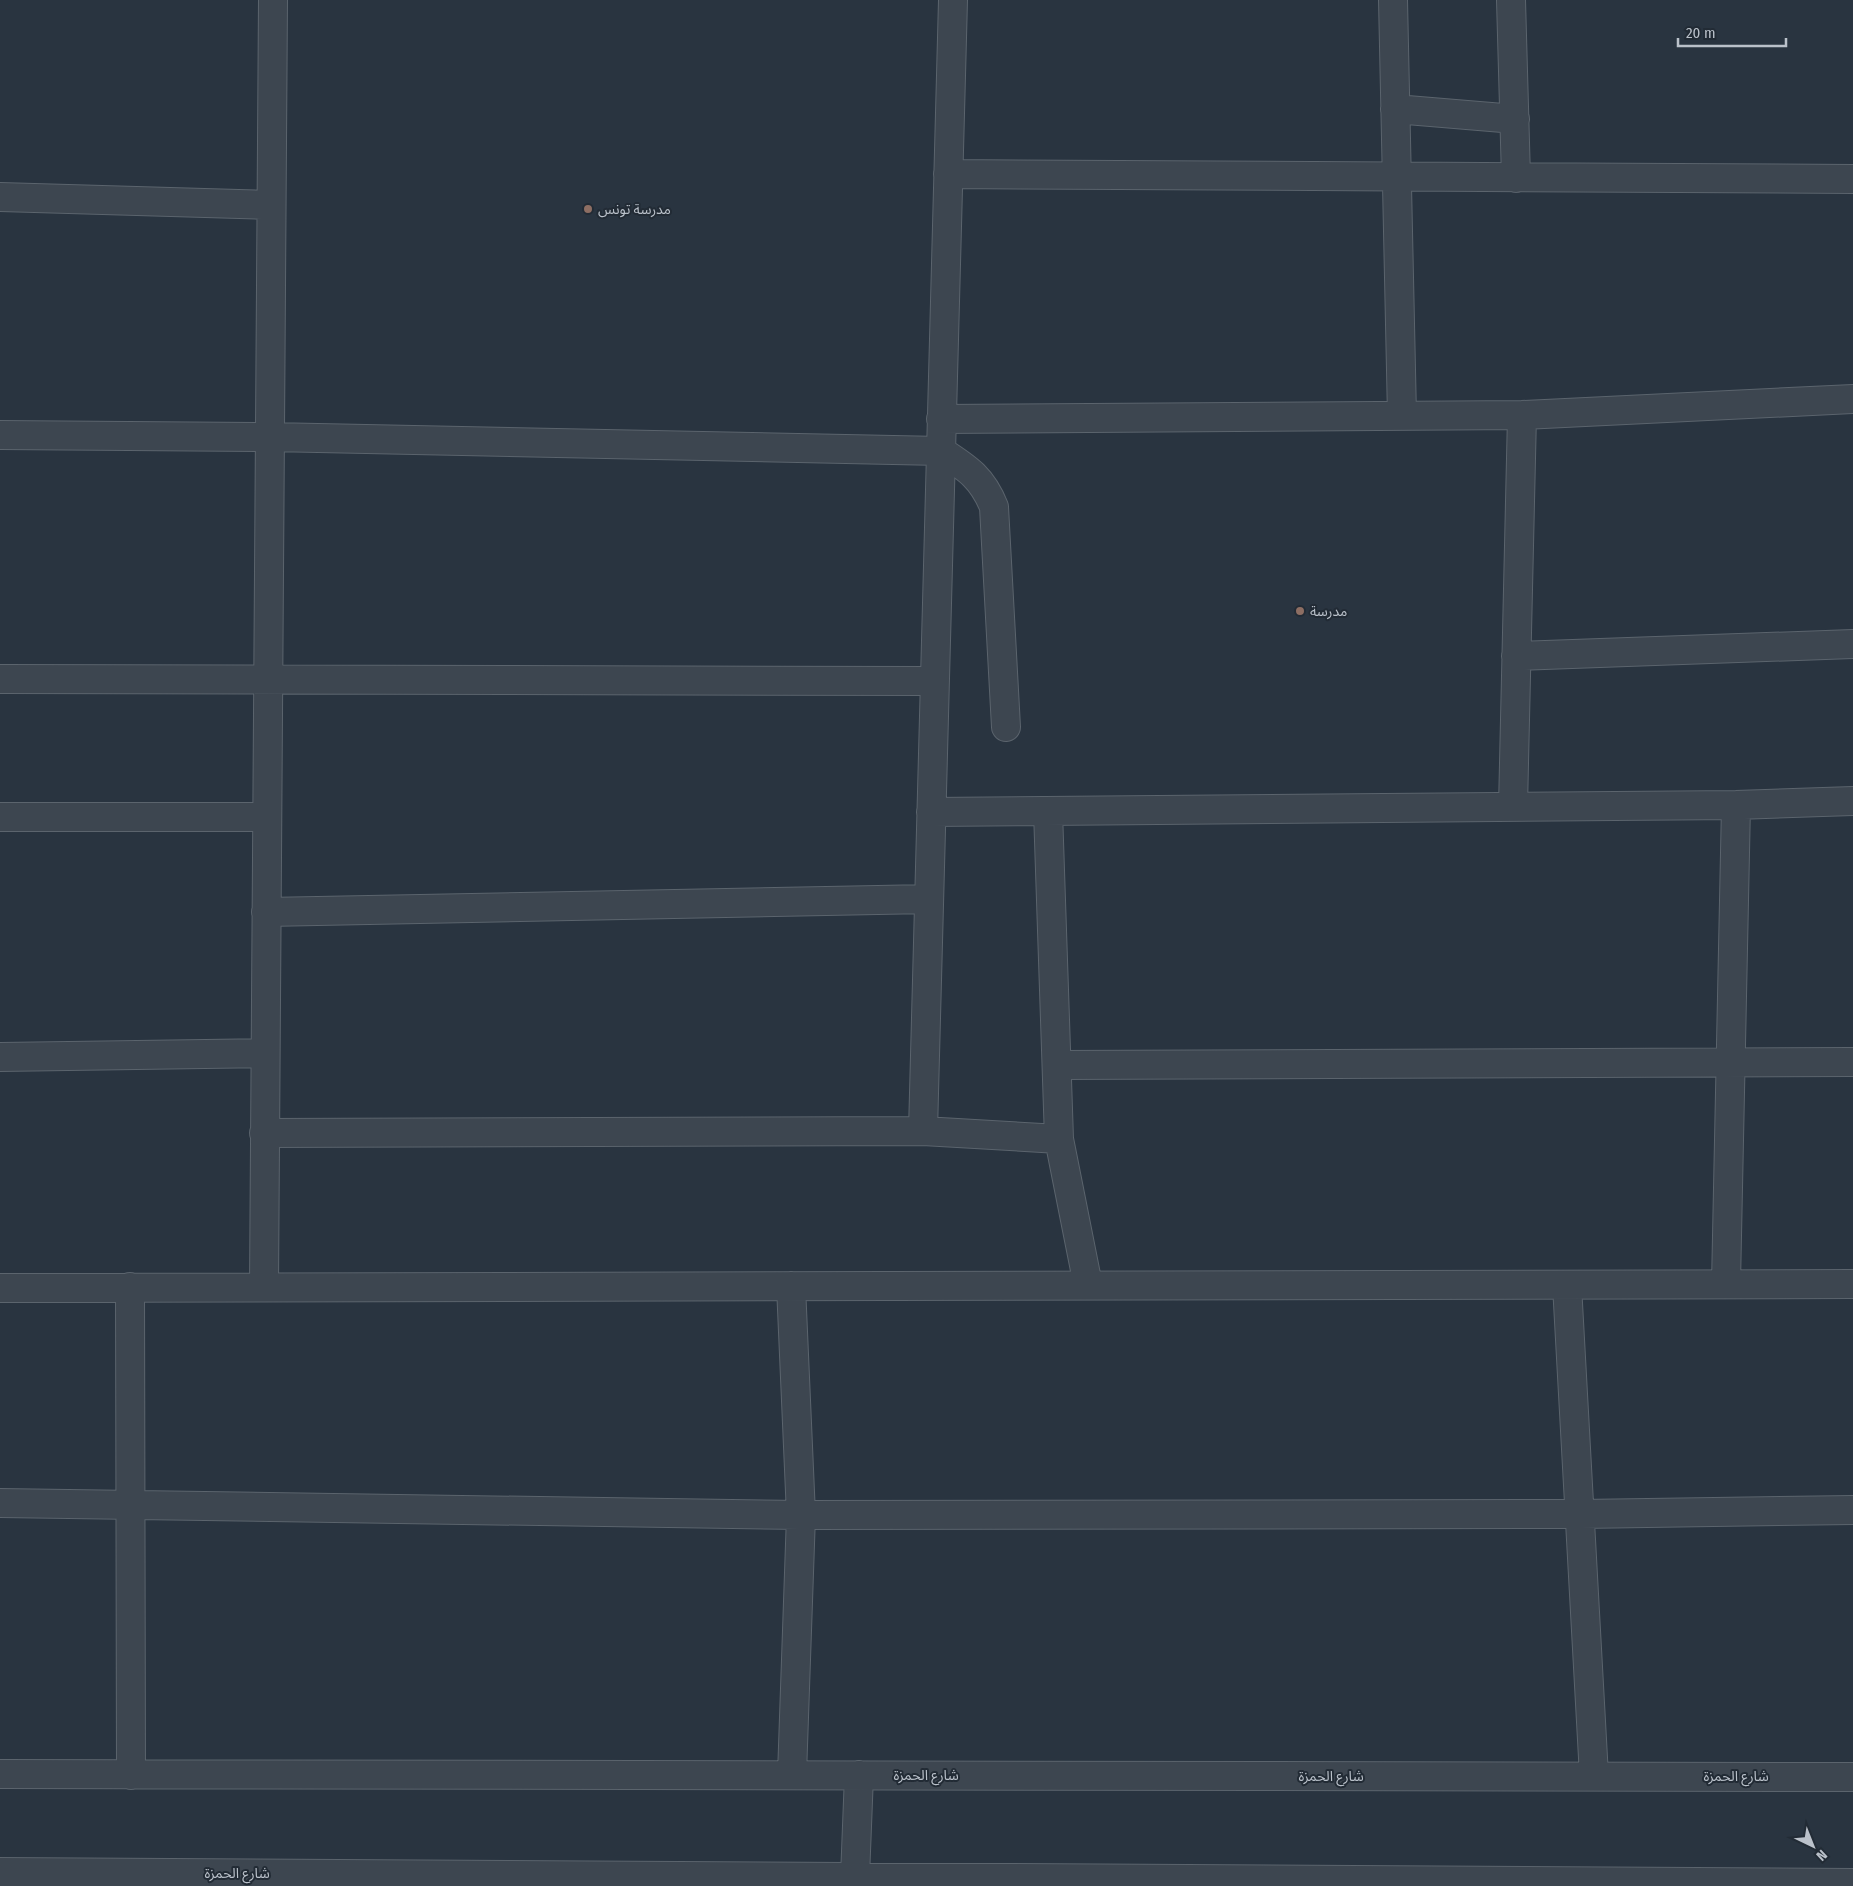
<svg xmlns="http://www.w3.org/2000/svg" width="1853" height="1886" viewBox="0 0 1853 1886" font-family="'Fira Sans Condensed','Noto Sans Arabic',sans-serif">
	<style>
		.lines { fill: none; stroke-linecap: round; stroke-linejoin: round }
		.minor-casing { stroke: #5b646d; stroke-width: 30 }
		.minor { stroke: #3d4650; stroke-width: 28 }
		.education-dot { fill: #8d6e63; stroke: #222b35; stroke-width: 2 }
		.labels { text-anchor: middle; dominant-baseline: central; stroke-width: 4; stroke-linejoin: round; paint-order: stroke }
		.poi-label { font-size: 14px; fill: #bac1ca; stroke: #222b35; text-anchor: start }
		.street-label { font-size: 14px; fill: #bac1ca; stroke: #222b35 }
	</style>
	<rect width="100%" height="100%" fill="#293440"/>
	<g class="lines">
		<defs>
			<path id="minor" d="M1393,0l9,416
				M1511,0l5,178
				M1395,109l120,10
				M948,174l905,5
				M0,197l271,8
				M941,419l581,-4 331,-16
				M0,435l270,2 671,14c26,17 41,26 53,56l12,220
				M1516,656l337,-12
				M0,679l934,2
				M1513,807l9,-392
				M1048,811l11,328 29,146
				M931,812l805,-7 117,-4
				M0,817h267
				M266,912l663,-13
				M0,1057l265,-4
				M1057,1065l796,-3
				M923,1131l30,-1131
				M264,1133l659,-2 136,8
				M1726,1284l10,-479
				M1567,1285l27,491
				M791,1286l10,229 -9,260
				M130,1287l1,488
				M264,1287l9,-1287
				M0,1288l1853,-4
				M0,1503l801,12 780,-1 272,-4
				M0,1774l1853,3
				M0,1872l1853,11
				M855,1877l4,-102"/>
		</defs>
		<use href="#minor" class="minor-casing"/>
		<use href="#minor" class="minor"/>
	</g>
	<g class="education-dot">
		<circle cx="588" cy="209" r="5"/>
		<circle cx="1300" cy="611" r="5"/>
	</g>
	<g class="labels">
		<g class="poi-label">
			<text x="598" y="209">مدرسة تونس</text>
			<text x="1310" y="611">مدرسة</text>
		</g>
		<g class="street-label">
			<text x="926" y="1775">شارع الحمزة</text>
			<text x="1331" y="1776">شارع الحمزة</text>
			<text x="1736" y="1776">شارع الحمزة</text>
			<text x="237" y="1873">شارع الحمزة</text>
		</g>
	</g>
	<g transform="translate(1813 1846) rotate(137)" stroke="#222b35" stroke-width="4" paint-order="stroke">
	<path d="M0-4L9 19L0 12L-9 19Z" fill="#bac1ca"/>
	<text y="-8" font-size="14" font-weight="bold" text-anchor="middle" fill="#bac1ca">N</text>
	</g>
	<path d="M1678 38v8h108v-8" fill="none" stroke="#bac1ca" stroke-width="2.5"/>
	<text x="1686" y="38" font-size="15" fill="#bac1ca" stroke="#222b35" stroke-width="4" paint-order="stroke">20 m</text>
</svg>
